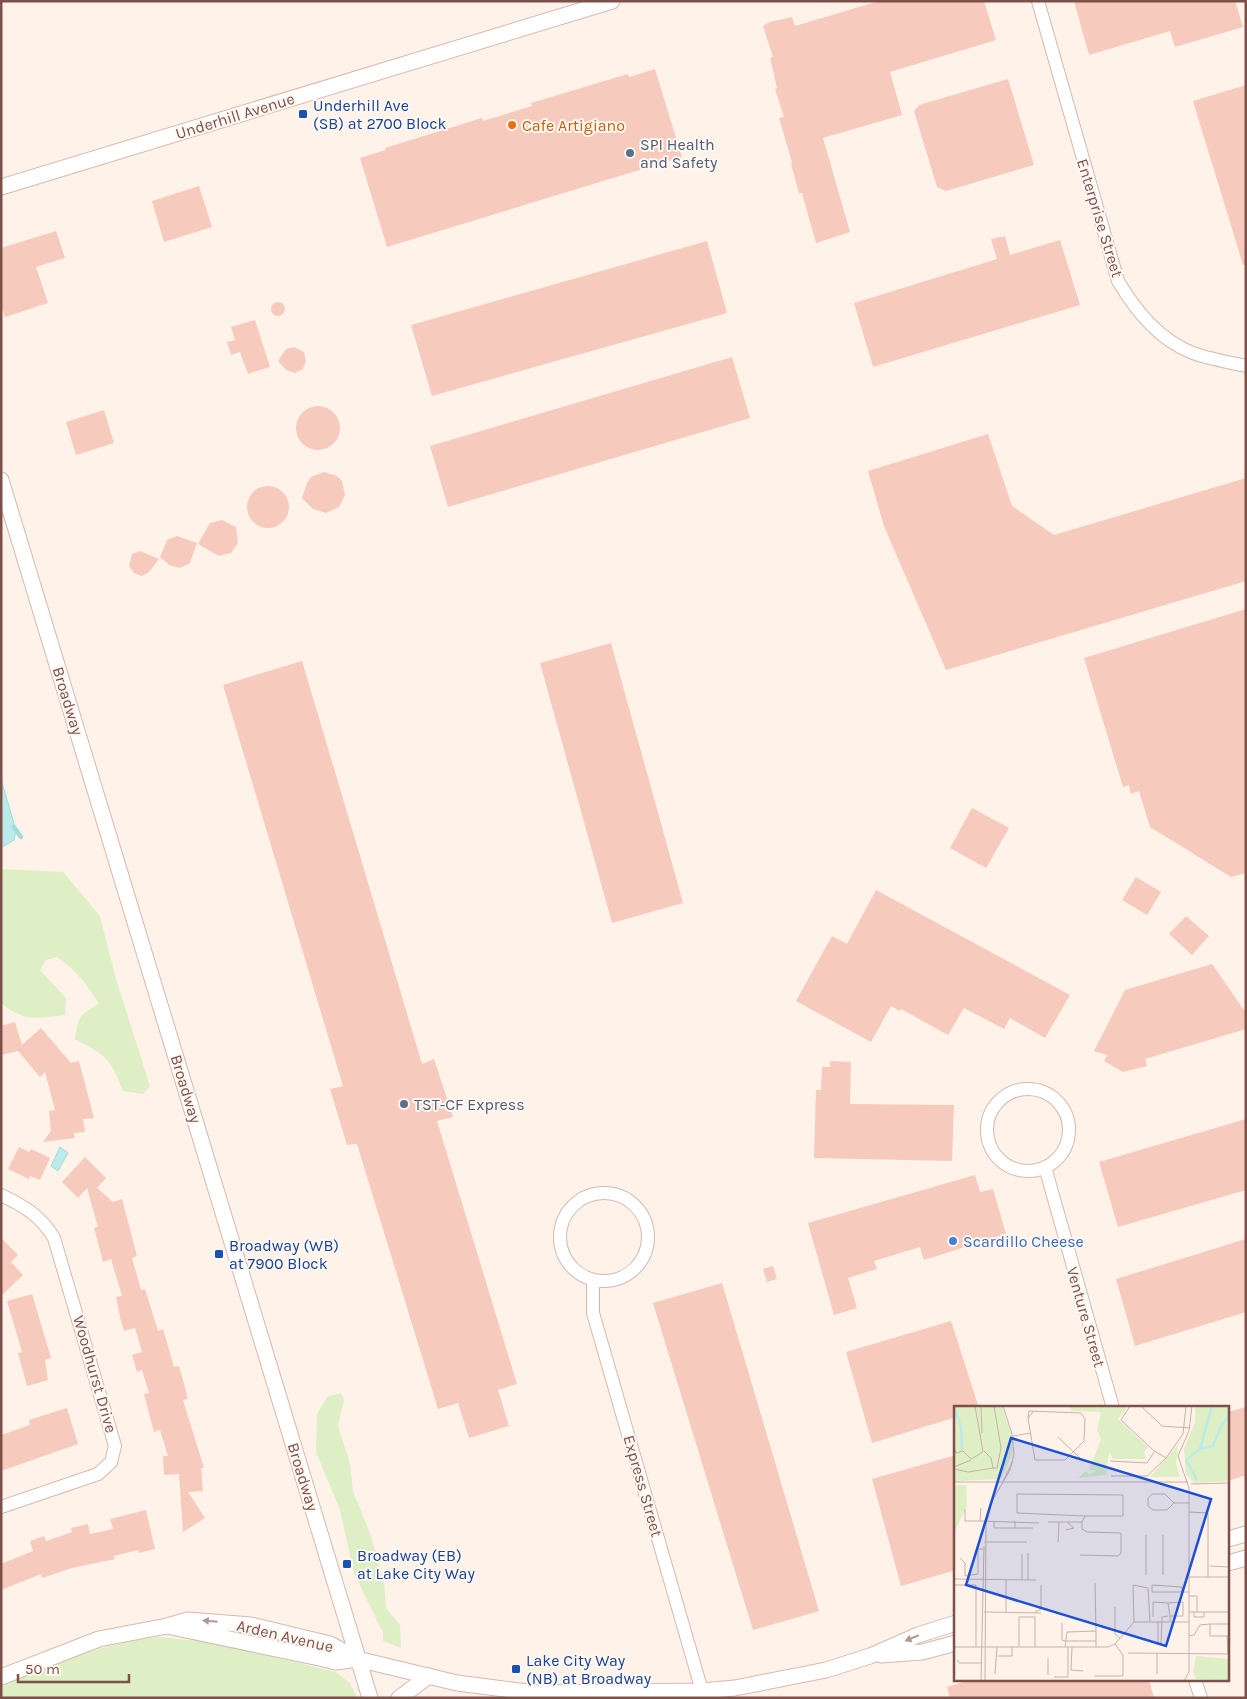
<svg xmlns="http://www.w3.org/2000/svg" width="1247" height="1699" viewBox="0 0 1247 1699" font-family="Karla,sans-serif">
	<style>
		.green { fill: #deeec5 }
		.water { fill: #bbebe9; stroke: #a0dedb }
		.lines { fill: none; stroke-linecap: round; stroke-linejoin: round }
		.stream { stroke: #a0dedb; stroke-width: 4.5 }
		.building { fill: #f7cabe }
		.minor-casing { stroke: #d5b9b0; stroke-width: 14 }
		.tertiary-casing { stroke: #d5b9b0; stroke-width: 17 }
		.minor { stroke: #fff; stroke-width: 12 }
		.tertiary { stroke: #fff; stroke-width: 15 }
		.oneway { fill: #b19792 }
		.transit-dot { fill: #1a4fb4; stroke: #fff7f2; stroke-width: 2 }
		.food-dot { fill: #e8710a; stroke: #fff7f2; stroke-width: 2 }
		.service-dot { fill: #5c6f8a; stroke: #fff7f2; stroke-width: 2 }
		.shop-dot { fill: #3f7fe0; stroke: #fff7f2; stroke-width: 2 }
		.labels { text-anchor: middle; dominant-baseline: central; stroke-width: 4; stroke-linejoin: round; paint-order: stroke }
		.transit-label { font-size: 16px; fill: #164399; stroke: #fff7f2; text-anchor: start }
		.street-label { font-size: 16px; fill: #7d5149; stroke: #fff7f2 }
		.food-label { font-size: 16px; fill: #c56008; stroke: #fff7f2; text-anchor: start }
		.service-label { font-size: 16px; fill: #4e5e75; stroke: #fff7f2; text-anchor: start }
		.shop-label { font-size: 16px; fill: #366cbe; stroke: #fff7f2; text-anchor: start }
		.inset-river { fill: none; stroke: #bbebe9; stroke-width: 2.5 }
		.inset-road { fill: none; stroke: #cab2a9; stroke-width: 1 }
		.view { fill: #1d4ed8; fill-opacity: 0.15; stroke: #1d4ed8; stroke-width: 2.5 }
		.inset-edge { fill: none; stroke: #7d5149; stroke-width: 2.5 }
	</style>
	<rect width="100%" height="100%" fill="#fef2e9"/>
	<path class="green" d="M1,869l62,3 37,44 16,63 34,107 -7,8 -20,-3c-13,-34 -17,-35 -48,-52 4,-24 4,-24 24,-35 -11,-19 -24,-35 -42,-47l-11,3 -6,10 26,28 -1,17c-28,3 -40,8 -64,-12z
		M341,1393l3,7 -6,26 12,37 3,28 18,45 13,47 2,25 14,17 1,23 -18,-7v-8l-29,-60 -14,-63 -24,-58 1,-38 10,-17z
		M157,1637l55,5 124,30 14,11 7,15h-356v-11c50,-23 101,-43 156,-50z"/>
	<path class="water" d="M1,779l15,51 -2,10 -13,8z
		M60,1147l8,6 -10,18 -7,-5z"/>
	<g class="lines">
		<path class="stream" d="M14,827l7,10"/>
	</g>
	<path class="building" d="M879,1h105l12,39 -106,32 12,43 -79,23 27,94 -34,11 -14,-50h-3l-8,-29 1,-2 -13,-44 5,-1 -9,-28 2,-1 -7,-30 3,-1 -10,-31 7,-4 22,-5 3,9z
		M1074,1h161l8,26 -68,20 -5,-16 -81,24z
		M655,69l27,88 -295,90 -27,-89 26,-8 -1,-2 97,-30 1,3 49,-15 -1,-3 97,-29 1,3z
		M1008,79l26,86 -88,26 -9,-4 -23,-76 5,-6z
		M1246,85v180h-3l-50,-164z
		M199,186l13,41 -48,15 -12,-41z
		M56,231l9,27 -29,9 12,36 -43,14 -4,-12v-57z
		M1005,236l5,19 50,-15 20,65 -207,62 -19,-64 143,-44 -6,-20z
		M707,241l20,72 -295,83 -21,-71z
		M271 309a7 7 0 1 1 14 0a7 7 0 1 1-14 0Z
		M255,320l15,47 -22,7 -8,-22 -9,3 -4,-13 8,-2 -4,-13z
		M294,347l10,5 2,9 -3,8 -8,4 -9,-3 -8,-9 8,-12z
		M732,357l18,61 -302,89 -18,-61z
		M296 428a22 22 0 1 1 44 0a22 22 0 1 1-44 0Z
		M104,410l10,33 -38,12 -10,-33z
		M988,434l24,72 42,29 192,-57v103l-300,89 -62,-144 -16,-55z
		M324,472l13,4 5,5 3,14 -6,12 -13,6 -13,-4 -11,-11 5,-15 4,-6z
		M247 507a21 21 0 1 1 42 0a21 21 0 1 1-42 0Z
		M222,520l14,7 2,16 -7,10 -12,3 -21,-12 12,-21z
		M177,536l20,7 -7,20 -10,5 -11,-3 -9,-8 7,-17z
		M140,551l19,8 -10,13 -7,4 -8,-3 -5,-7 3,-12z
		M1246,609v264l-15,4 -81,-50 -11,-36 -8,3 -2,-9 -6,2 -39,-129z
		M611,643l72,260 -71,20 -72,-260z
		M302,661l120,403 12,-5 19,58 -16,4 80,263 -19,6 11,36 -40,12 -11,-35 -20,6 -81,-265 -10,1 -17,-56 13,-3 -120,-401z
		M972,808l37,20 -23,40 -36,-20z
		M1136,877l25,15 -14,23 -25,-15z
		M876,890l194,105 -25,43 -35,-20 -6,11 -40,-21 -16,27 -47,-26 -1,2 -9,-5 -20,36 -75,-41 36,-65 15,8z
		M1186,916l23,20 -17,19 -23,-21z
		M1212,964l34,49v16l-101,30 2,7 -24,6 -19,-11 3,-6 -13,-4 31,-61z
		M15,1022l7,23 19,-17 30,35 8,-2 15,57 -11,1 2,13 -11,1 1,5 -32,4 8,-11 -2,-20 6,-1 -10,-38 -5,5 -22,-26 -17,4v-29z
		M830,1061l21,1 -1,42 104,1 -2,56 -138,-3 2,-68h5l1,-23h8z
		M1246,1119v71l-128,37 -19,-65z
		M19,1147l10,5 2,-3 19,9 -10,22 -10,-4 -1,3 -21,-10z
		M85,1157l21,21 -9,10 16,14 9,-3 15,57 -5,2 9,32 4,-1 13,42 5,-2 11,38 5,-1 9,33 -5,1 21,68h-3l2,23 -15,1 17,26 -22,14 -4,-58 -15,1 -1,-19h5l-8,-26 -6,2 -10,-38 5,-1 -7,-23 -5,2 -5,-17 10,-3 -7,-24 -11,3 -4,-14 -4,-20 6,-1 -11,-37 -8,3 -9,-34 4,-1 -11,-39 -9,10 -16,-16z
		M975,1175l5,17 13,-3 13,45 -82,26 -4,-13 -46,14 3,8 -29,9 9,30 -23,7 -26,-92z
		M1,1238l17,17 -7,7 12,13 -22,21z
		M1246,1239v73l-111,34 -19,-67z
		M773,1266l4,13 -10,3 -4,-13z
		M722,1283l97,328 -66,19 -100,-327z
		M32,1294l19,64 -6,2 3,20 -21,6 -9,-33 4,-1 -15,-51z
		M951,1321l28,87h-23v9l-84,26 -26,-91z
		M1246,1407v68l-18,6v-69z
		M67,1408l11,36 -77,27v-36l29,-10 -1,-5z
		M956,1455v115l-55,16 -29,-107z
		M146,1510l9,39 -16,4 -1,-3 -24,6 1,3 -43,9 -30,10 -1,-4 -40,16v-26l32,-13 -3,-10 14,-5 2,5 26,-9 -1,-4 17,-4 2,10 23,-5 -3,-10z
		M970,1680h179l5,18h-204l-3,-11z"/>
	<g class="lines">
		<defs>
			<path id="minor" d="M1038,1l80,280c18,30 41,59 75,72 16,6 35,9 53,13
				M987 1130a41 41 0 1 1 82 0a41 41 0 1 1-82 0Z
				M1045,1167l68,241
				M560 1237a44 44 0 1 1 88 0a44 44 0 1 1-88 0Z
				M1,1195c23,11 40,21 53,43l61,208 -4,16 -13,12 -97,33
				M593,1280v33l109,378
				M1195,1680l6,18"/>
			<path id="tertiary" d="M1,187l611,-186
				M1,480l369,1218
				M1228,1539l18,-5
				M1228,1563l18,-5
				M167,1626l157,33 12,3 21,-3
				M881,1655l41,-3 34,-9
				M1,1677l98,-38 68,-13 21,-6 63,5 79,19 27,15 100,24 78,10 167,-2 33,-3 91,-18 44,-14 48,-21 38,-12
				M399,1698l30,-22"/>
		</defs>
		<use href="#minor" class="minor-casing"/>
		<use href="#tertiary" class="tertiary-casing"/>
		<use href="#minor" class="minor"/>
		<use href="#tertiary" class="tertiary"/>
	</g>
	<defs><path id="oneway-solid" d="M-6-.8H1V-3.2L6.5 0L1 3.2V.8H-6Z" transform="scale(1.25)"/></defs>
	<g class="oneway">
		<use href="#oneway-solid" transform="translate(210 1621) rotate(-175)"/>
		<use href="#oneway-solid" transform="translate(912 1638) rotate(157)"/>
	</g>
	<g class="transit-dot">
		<rect x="298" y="109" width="10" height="10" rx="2.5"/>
		<rect x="214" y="1249" width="10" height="10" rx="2.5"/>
		<rect x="342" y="1559" width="10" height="10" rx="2.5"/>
		<rect x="511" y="1664" width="10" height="10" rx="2.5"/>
	</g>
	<circle class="food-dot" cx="512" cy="125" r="5"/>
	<g class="service-dot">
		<circle cx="630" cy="153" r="5"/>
		<circle cx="404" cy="1104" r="5"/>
	</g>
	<circle class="shop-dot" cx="953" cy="1241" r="5"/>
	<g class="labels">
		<g class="transit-label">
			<text x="313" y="105">Underhill Ave<tspan x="313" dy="18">(SB) at 2700 Block</tspan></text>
			<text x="229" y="1245">Broadway (WB)<tspan x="229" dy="18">at 7900 Block</tspan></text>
			<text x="357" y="1555">Broadway (EB)<tspan x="357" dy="18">at Lake City Way</tspan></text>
			<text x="526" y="1660">Lake City Way<tspan x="526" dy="18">(NB) at Broadway</tspan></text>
		</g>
		<g class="street-label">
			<text transform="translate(235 116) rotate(-17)">Underhill Avenue</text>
			<text transform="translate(1100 218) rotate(73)">Enterprise Street</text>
			<text transform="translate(68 701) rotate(73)">Broadway</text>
			<text transform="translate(186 1089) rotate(73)">Broadway</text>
			<text transform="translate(1086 1317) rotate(74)">Venture Street</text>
			<text transform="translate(95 1374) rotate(74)">Woodhurst Drive</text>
			<text transform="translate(303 1477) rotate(73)">Broadway</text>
			<text transform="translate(643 1486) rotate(74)">Express Street</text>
			<text transform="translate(285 1636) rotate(13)">Arden Avenue</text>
		</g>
		<g class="food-label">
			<text x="522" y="125">Cafe Artigiano</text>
		</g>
		<g class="service-label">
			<text x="640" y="144">SPI Health<tspan x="640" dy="18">and Safety</tspan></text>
			<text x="414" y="1104">TST-CF Express</text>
		</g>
		<g class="shop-label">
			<text x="963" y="1241">Scardillo Cheese</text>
		</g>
	</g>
	<g transform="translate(954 1406)">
		<rect width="275" height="275" fill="#fef2e9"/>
		<path d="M0,0h48l9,28 2,18 -12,27 -47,2zM115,0h59l-10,13 30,28 -4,6 3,6h-34l-4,-7 -3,23 -28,3 8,-7 3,3 7,-3 -7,-1 12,-31 -4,-8 4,-19 -29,-1zM241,0h34v75l-35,2 -8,-9 -2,-25 11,-27zM224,38l-2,20 4,13h-30zM0,79h12l1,21 -13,27zM242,250l33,3v22l-33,-2 -3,-7z" fill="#deeec5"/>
		<path class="inset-river" d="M0,1l7,20 1,23M246,43l13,-3 7,-18 9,-12M243,74l-11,-20 14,-11 12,-43"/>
		<path class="inset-road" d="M27,0l1,27M176,0l-9,14 32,30 13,8M187,0l21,20 28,2M74,12l1,-7 52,2 4,6 -1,22 -19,19h-30l-7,-42 5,-6M59,30l18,-3M104,31l23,22M0,41l2,6 7,-2 8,8 12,-7 -8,-46M156,55l37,2 7,-11M0,61l17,-7M39,62h4l4,-20 -7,-42M0,63l14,3 25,-4 -2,-10 -7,-7M157,70h36l19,-18 17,-24 3,-28M49,75l10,-20M0,76h234M237,78l38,-1M220,97l-9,-9h-13l-4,4v8l5,4h14l7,-7h15M27,102l-1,13 59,2M11,103v12h15M235,106l19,1v64M40,115v7h21M61,115v7h18M94,116h34M112,124l8,-2 -7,-6M30,136h43M104,136l1,-20M74,147v27M126,149l38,1 3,-3v-20l-34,-1 -5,-3v-7l3,-6h38v-21l-106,-1v19l68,3M6,152l5,5v13M256,160l19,1M192,169v-40M209,169v-40M11,170l13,-2v-25h5M235,171h40M0,173l82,1M68,174v-26M141,177l1,48M0,179h22v62M228,186v-5l-30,-2v7h37M235,190h8v16M161,201v27l5,4M30,206l57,1M81,206l6,-3v-24M235,206h40M240,206v5h10v-5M52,207v-33M216,210l-2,-13 15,-1v14h-13v5M199,211v-15l15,1M180,216l-1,-37 15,3 2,33M108,217v17l3,1M275,218h-19v12h19M235,230l5,-1 6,-10 10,-1M273,230l1,18M111,235h31M207,238l1,-27 6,-1M204,239v-24M65,240v-29h16v30M0,241h154l7,-3 19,-22h55M111,241l2,-15 29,-1v16M118,241l-1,23 12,1M174,247l101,1M44,250h14v-10M3,254l2,3h22M41,268l2,-27M203,268v-21M94,269v-17M140,270h29v-21l-8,-11M100,271h14v-30M27,275l3,-135M31,275l1,-156 6,-24 18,-31 4,-16 -2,-20 -9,-28M230,275l5,-9v-184l-11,-32 11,-25 3,-25"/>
		<path class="view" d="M57,32l200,61 -45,147 -200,-61z"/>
		<rect width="275" height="275" class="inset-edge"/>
	</g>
	<rect width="1247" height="1699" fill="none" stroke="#7d5149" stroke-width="5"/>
	<path d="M18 1674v8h111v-8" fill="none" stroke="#7d5149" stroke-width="2.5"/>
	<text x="25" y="1674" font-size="15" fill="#7d5149" stroke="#fff7f2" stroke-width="4" paint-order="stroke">50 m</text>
</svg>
